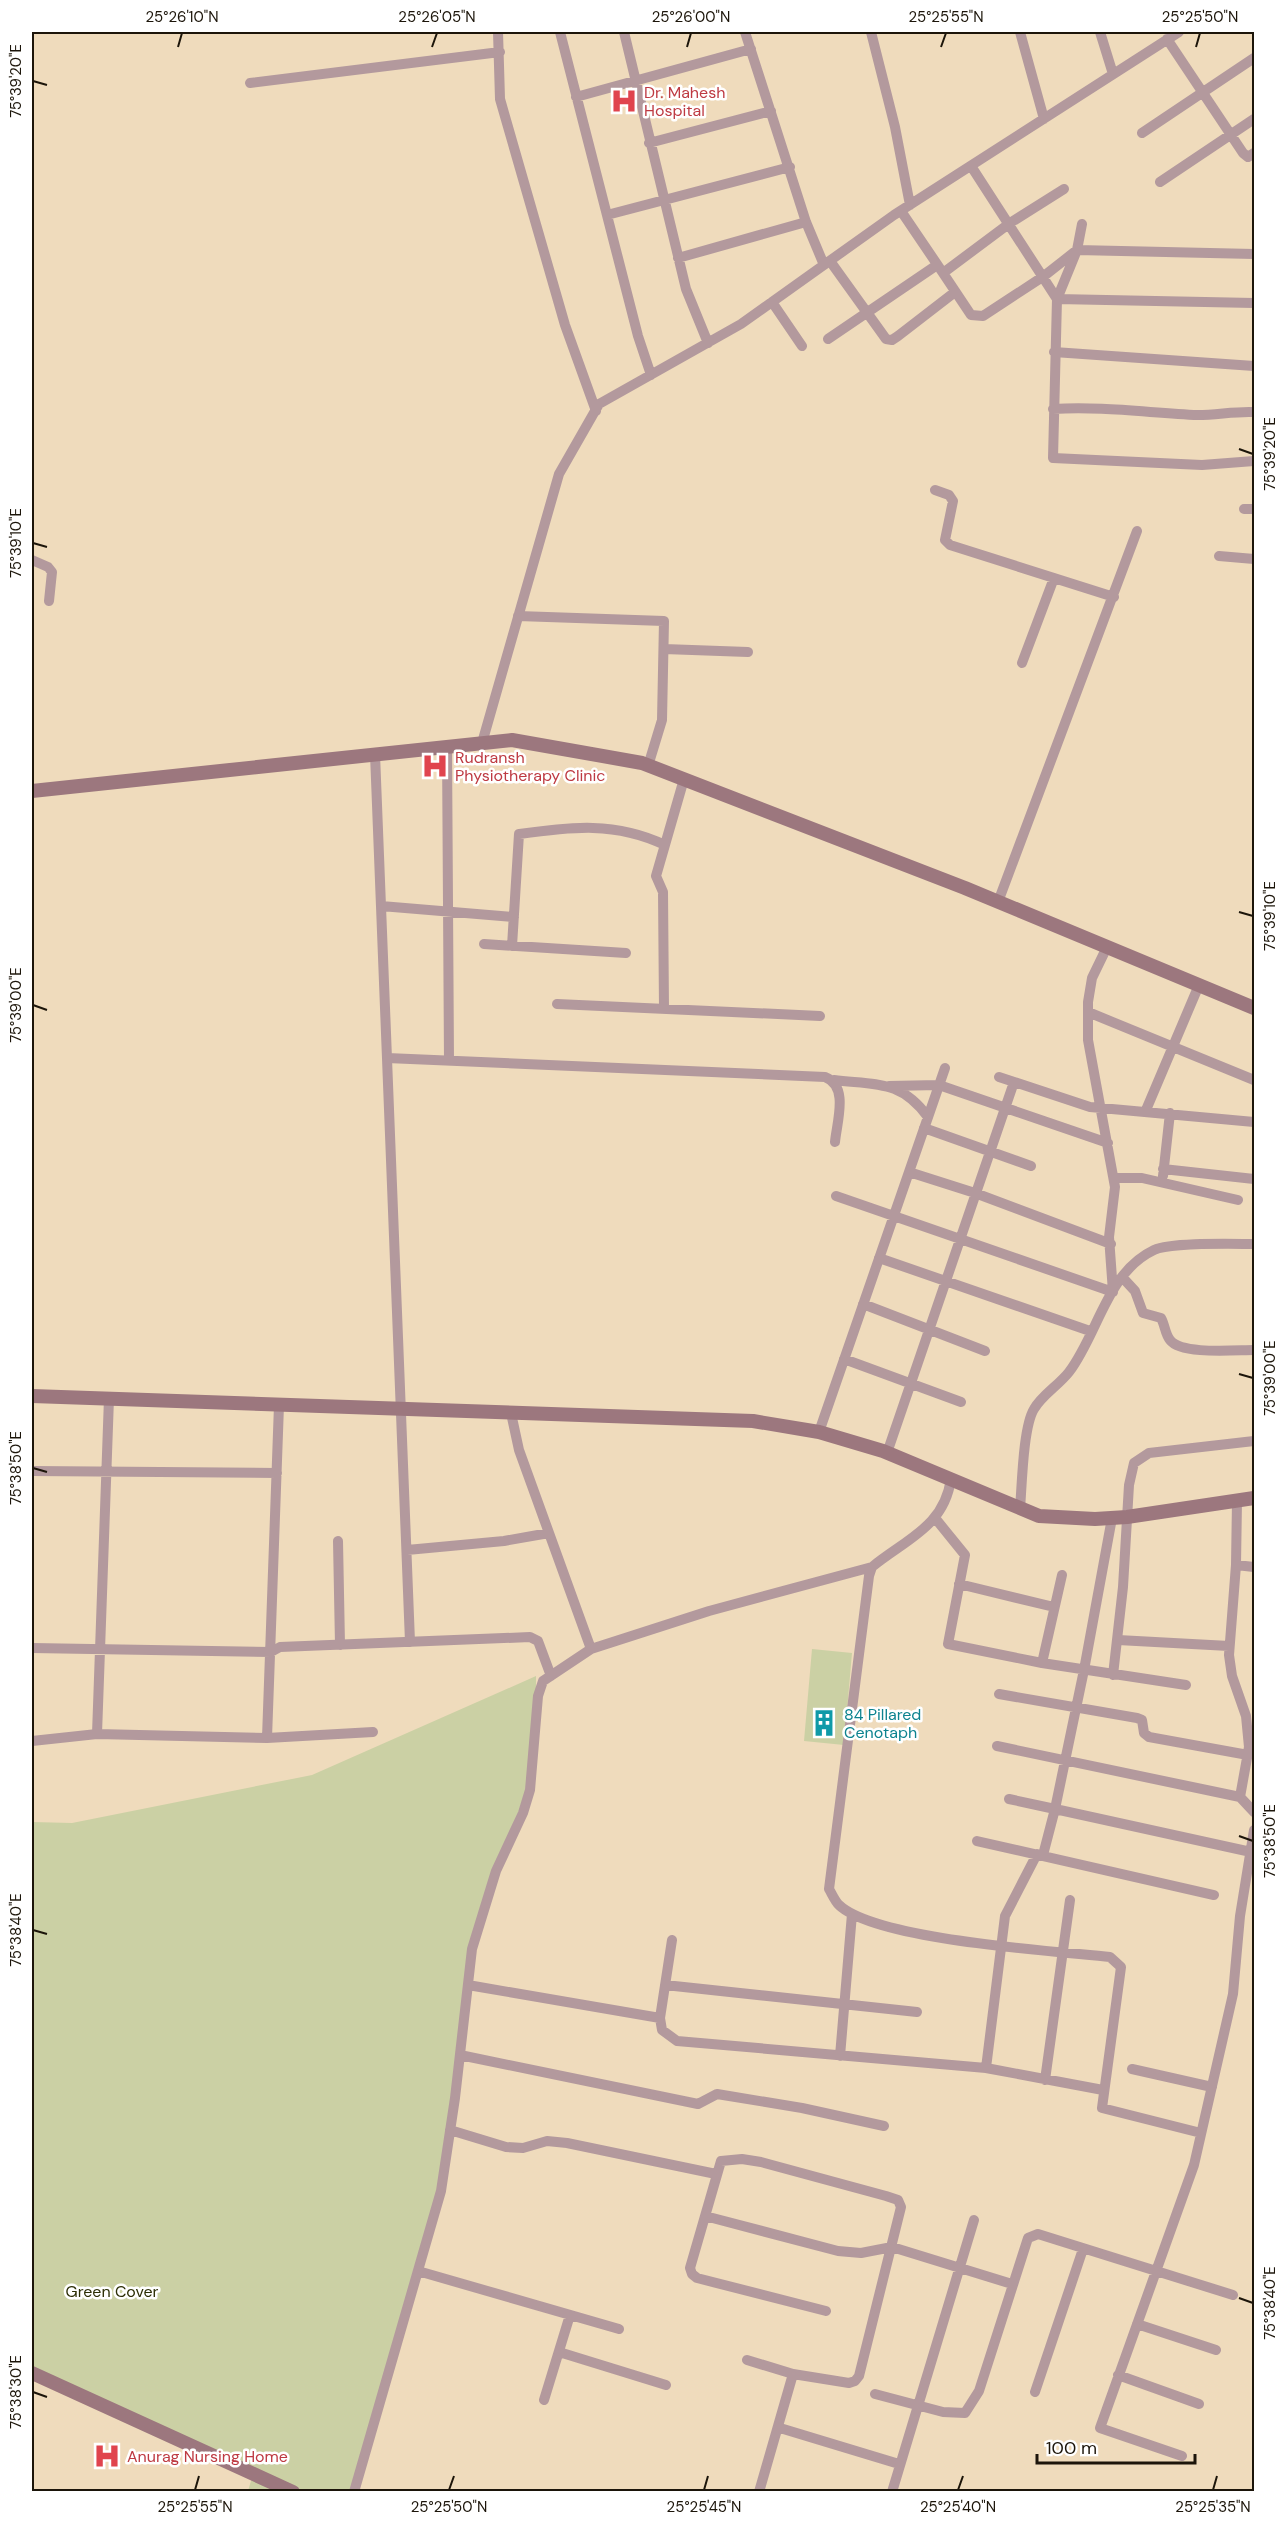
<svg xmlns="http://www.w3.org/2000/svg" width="1286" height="2523" viewBox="0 0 1286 2523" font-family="'DM Sans',sans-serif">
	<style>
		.garden { fill: #cbd0a4 }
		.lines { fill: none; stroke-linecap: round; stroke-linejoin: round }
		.street { stroke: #b3999d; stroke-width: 10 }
		.secondary { stroke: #9c777e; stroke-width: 14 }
		.ticks { fill: none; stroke: #1c150a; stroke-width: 2 }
		.labels { text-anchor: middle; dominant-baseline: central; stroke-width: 5; stroke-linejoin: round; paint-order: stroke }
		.health-label { font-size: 16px; fill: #be3a42; stroke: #fff; text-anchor: start }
		.culture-label { font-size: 16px; fill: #0d838f; stroke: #fff; text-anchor: start }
		.park-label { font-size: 16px; fill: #2c2e05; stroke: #fff }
		.neatline { fill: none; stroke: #1c150a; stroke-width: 2 }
		.ticks-label { font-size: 15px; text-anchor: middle; fill: #1c150a }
	</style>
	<rect width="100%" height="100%" fill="#efdbbc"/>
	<path class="garden" d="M812,1649l40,4 -8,92 -40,-4z
		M536,1676v63l-10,64 -53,131 -21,183 -20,103 -81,271h-103l5,-17 -221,-101v-551l40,1 240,-48z"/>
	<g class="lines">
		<path class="street" d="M498,32l2,67 65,226 31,86
			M560,32l78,304 13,39
			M624,32l62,257 22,54
			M745,32l61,190 18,43
			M871,32l24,95 15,78
			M1020,32l24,87
			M1100,32l13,42
			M1167,39l76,114 5,4 6,-4
			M250,83l250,-31
			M576,97l175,-48
			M1142,133l112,-75
			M649,143l122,-32
			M971,166l86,133
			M1160,182l94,-63
			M901,211l42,62 67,-50 54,-34
			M607,215l183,-48
			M1082,224l-5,26 -20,49 -4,159 149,7 52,-4
			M678,258l128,-36
			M830,261l56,78 6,1 6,-4 57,-44
			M943,273l28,42 12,1 61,-40 33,-26 177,4
			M1057,299l197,4
			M772,302l30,44
			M828,339l109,-74
			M1054,352l200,14
			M1053,409c49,-3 97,4 145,6 19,0 37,-4 56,-3
			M935,490l14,5 4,6 -8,39 5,5 164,52
			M1244,509h10
			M1219,556l35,3
			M32,560l16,7 4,5 -3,29
			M518,616l146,5 -2,99 -14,46
			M664,649l84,3
			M1022,663l32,-85
			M482,743l77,-269 40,-70 142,-80 153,-109 285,-183
			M447,747l2,314
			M375,754l35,888
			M998,902l139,-371
			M381,906l133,11
			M484,944l142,9
			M512,946l7,-112c52,-7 96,-13 146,11
			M557,1004l263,12
			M664,1009l-1,-117 -7,-16 28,-97
			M1088,1012l166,68
			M387,1058l438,19c24,9 12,44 10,65
			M999,1077l91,30 164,15
			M834,1080c43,5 67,0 94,37
			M889,1086l50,-1 169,58
			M1146,1110l53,-125
			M924,1128l107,38
			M1163,1169l91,10
			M909,1172l66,21 136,51
			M1163,1176l7,-63
			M1114,1178h28l96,22
			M836,1196l277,96 -4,-55 6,-50 -27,-147v-38l4,-24 15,-31
			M879,1258l211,73
			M1123,1278l12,13 8,22 18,5c4,7 4,16 9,22 11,15 65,10 84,10
			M863,1304l122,47
			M844,1359l117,43
			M819,1432l126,-364
			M887,1453l127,-371
			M32,1471l245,2
			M951,1479c-7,48 -45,60 -79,88l-3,9 -40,313c3,5 6,12 10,16 37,35 215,46 271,52l11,10 -19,141 99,25
			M1237,1501l-1,64 -7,90 3,21 14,40 3,31 -9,50
			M1020,1509c2,-24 3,-82 14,-100 8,-14 25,-24 35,-37 29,-38 38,-100 85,-122 18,-8 79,-6 100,-6
			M935,1518l30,37 -17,89 94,19 144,22
			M1112,1518l-28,152 -29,139 196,43
			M338,1541l2,104
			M407,1550l97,-9 45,-8
			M1236,1565l18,2
			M959,1584l95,23
			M1118,1640l111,6
			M32,1648l239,4 9,-5 250,-10 8,4 13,35
			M591,1649l118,-38 163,-44
			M1042,1663l20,-88
			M1113,1675l10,-88 6,-102 5,-22 15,-10 105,-12
			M999,1694l138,24 5,2 2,13 5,4 99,18
			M97,1734l12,-336
			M267,1738l12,-333
			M32,1741l65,-7 170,4 106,-6
			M997,1746l243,51 14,15
			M1009,1799l46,10 -12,46
			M977,1841l237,54
			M672,1940l-12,78 2,12 15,11 309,27 117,22
			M468,1985l192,33
			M665,1985l252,27
			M460,2055l238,49 19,-10 85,14 82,18
			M840,2056l12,-142
			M986,2068l19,-152 32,-62
			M1132,2069l80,18
			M1045,2080l25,-180
			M450,2130l56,17 17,1 24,-7 20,2 149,31
			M705,2216l133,35 23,2 31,-6 120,37
			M418,2271l201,58
			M1137,2324l79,26
			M559,2352l107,33
			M747,2360l46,14
			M1118,2375l81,29
			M1035,2392l48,-143
			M875,2394l68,18 22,1 14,-22 49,-153 10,-4 195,61
			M544,2400l26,-85
			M780,2428l119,36
			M1182,2456l-82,-28 94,-263 39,-171 7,-78 14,-86
			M354,2492l87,-301 14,-93 17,-149 24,-78 27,-58 7,-23 8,-94 5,-15 48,-32 -72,-199 -8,-37
			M759,2492l34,-118 56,9 6,-2 4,-5 42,-169 -3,-7 -12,-4 -125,-34 -19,-3 -21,2 -31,107 2,6 5,4 129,33
			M892,2492l82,-272"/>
		<path class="secondary" d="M32,791l480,-51 130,23 323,125 289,120
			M32,1396l721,25 66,11 64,19 156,65 56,3 32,-2 127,-19
			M32,2373l261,119"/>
	</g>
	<path class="ticks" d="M178,47l4,-14M432,47l5,-14M687,47l4,-14M941,47l5,-14M1196,47l4,-14M33,81l14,4M1239,449l14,5M33,543l14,4M1239,912l14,4M33,1005l14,5M1239,1374l14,4M33,1468l14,4M1239,1836l14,5M33,1930l14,4M1239,2298l14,5M33,2392l14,5M195,2490l4,-14M449,2490l5,-14M704,2490l4,-14M958,2490l5,-14M1213,2490l4,-14"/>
	<defs>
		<symbol id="hospital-bare" viewBox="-9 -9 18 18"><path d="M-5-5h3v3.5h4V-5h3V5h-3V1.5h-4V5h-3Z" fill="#e0444e" stroke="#fff" stroke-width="2.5" paint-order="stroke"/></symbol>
		<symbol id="building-bare" viewBox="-9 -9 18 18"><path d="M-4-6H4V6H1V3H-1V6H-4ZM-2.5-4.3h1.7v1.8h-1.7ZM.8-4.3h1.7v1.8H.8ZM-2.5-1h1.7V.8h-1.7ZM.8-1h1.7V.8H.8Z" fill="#0f9aa8" stroke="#fff" stroke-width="2.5" paint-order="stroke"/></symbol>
	</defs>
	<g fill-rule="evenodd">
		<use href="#hospital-bare" x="605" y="82" width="38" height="38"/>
		<use href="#hospital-bare" x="416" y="747" width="38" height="38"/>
		<use href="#building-bare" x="805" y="1704" width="38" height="38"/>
		<use href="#hospital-bare" x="88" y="2437" width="38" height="38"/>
	</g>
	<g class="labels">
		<g class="health-label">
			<text x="644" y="92">Dr. Mahesh<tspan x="644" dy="18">Hospital</tspan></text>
			<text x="455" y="757">Rudransh<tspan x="455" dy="18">Physiotherapy Clinic</tspan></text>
			<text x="127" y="2456">Anurag Nursing Home</text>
		</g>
		<g class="culture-label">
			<text x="844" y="1714">84 Pillared<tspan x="844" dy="18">Cenotaph</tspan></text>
		</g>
		<g class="park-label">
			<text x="112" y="2291">Green Cover</text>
		</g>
	</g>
	<rect width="1286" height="2523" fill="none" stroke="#ffffff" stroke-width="66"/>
	<path d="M1037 2454v9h158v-9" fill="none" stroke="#1c150a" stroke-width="3"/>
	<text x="1046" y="2454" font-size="18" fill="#1c150a" stroke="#ffffff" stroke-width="4.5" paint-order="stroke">100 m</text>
	<rect x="33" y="33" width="1220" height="2457" class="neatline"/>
	<g class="ticks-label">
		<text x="182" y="22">25°26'10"N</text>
		<text x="437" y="22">25°26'05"N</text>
		<text x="691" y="22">25°26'00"N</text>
		<text x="946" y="22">25°25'55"N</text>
		<text x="1200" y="22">25°25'50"N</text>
		<text transform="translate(16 81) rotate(-90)" y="5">75°39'20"E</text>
		<text transform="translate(1270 454) rotate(-90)" y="5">75°39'20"E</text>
		<text transform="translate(16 543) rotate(-90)" y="5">75°39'10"E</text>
		<text transform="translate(1270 916) rotate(-90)" y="5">75°39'10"E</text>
		<text transform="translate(16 1005) rotate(-90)" y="5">75°39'00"E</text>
		<text transform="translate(1270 1378) rotate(-90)" y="5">75°39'00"E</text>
		<text transform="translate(16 1468) rotate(-90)" y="5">75°38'50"E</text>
		<text transform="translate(1270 1841) rotate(-90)" y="5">75°38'50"E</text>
		<text transform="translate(16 1930) rotate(-90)" y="5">75°38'40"E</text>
		<text transform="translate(1270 2303) rotate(-90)" y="5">75°38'40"E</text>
		<text transform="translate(16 2392) rotate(-90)" y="5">75°38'30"E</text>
		<text x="195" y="2512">25°25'55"N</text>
		<text x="449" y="2512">25°25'50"N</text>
		<text x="704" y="2512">25°25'45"N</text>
		<text x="958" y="2512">25°25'40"N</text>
		<text x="1213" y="2512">25°25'35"N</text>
	</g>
</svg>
